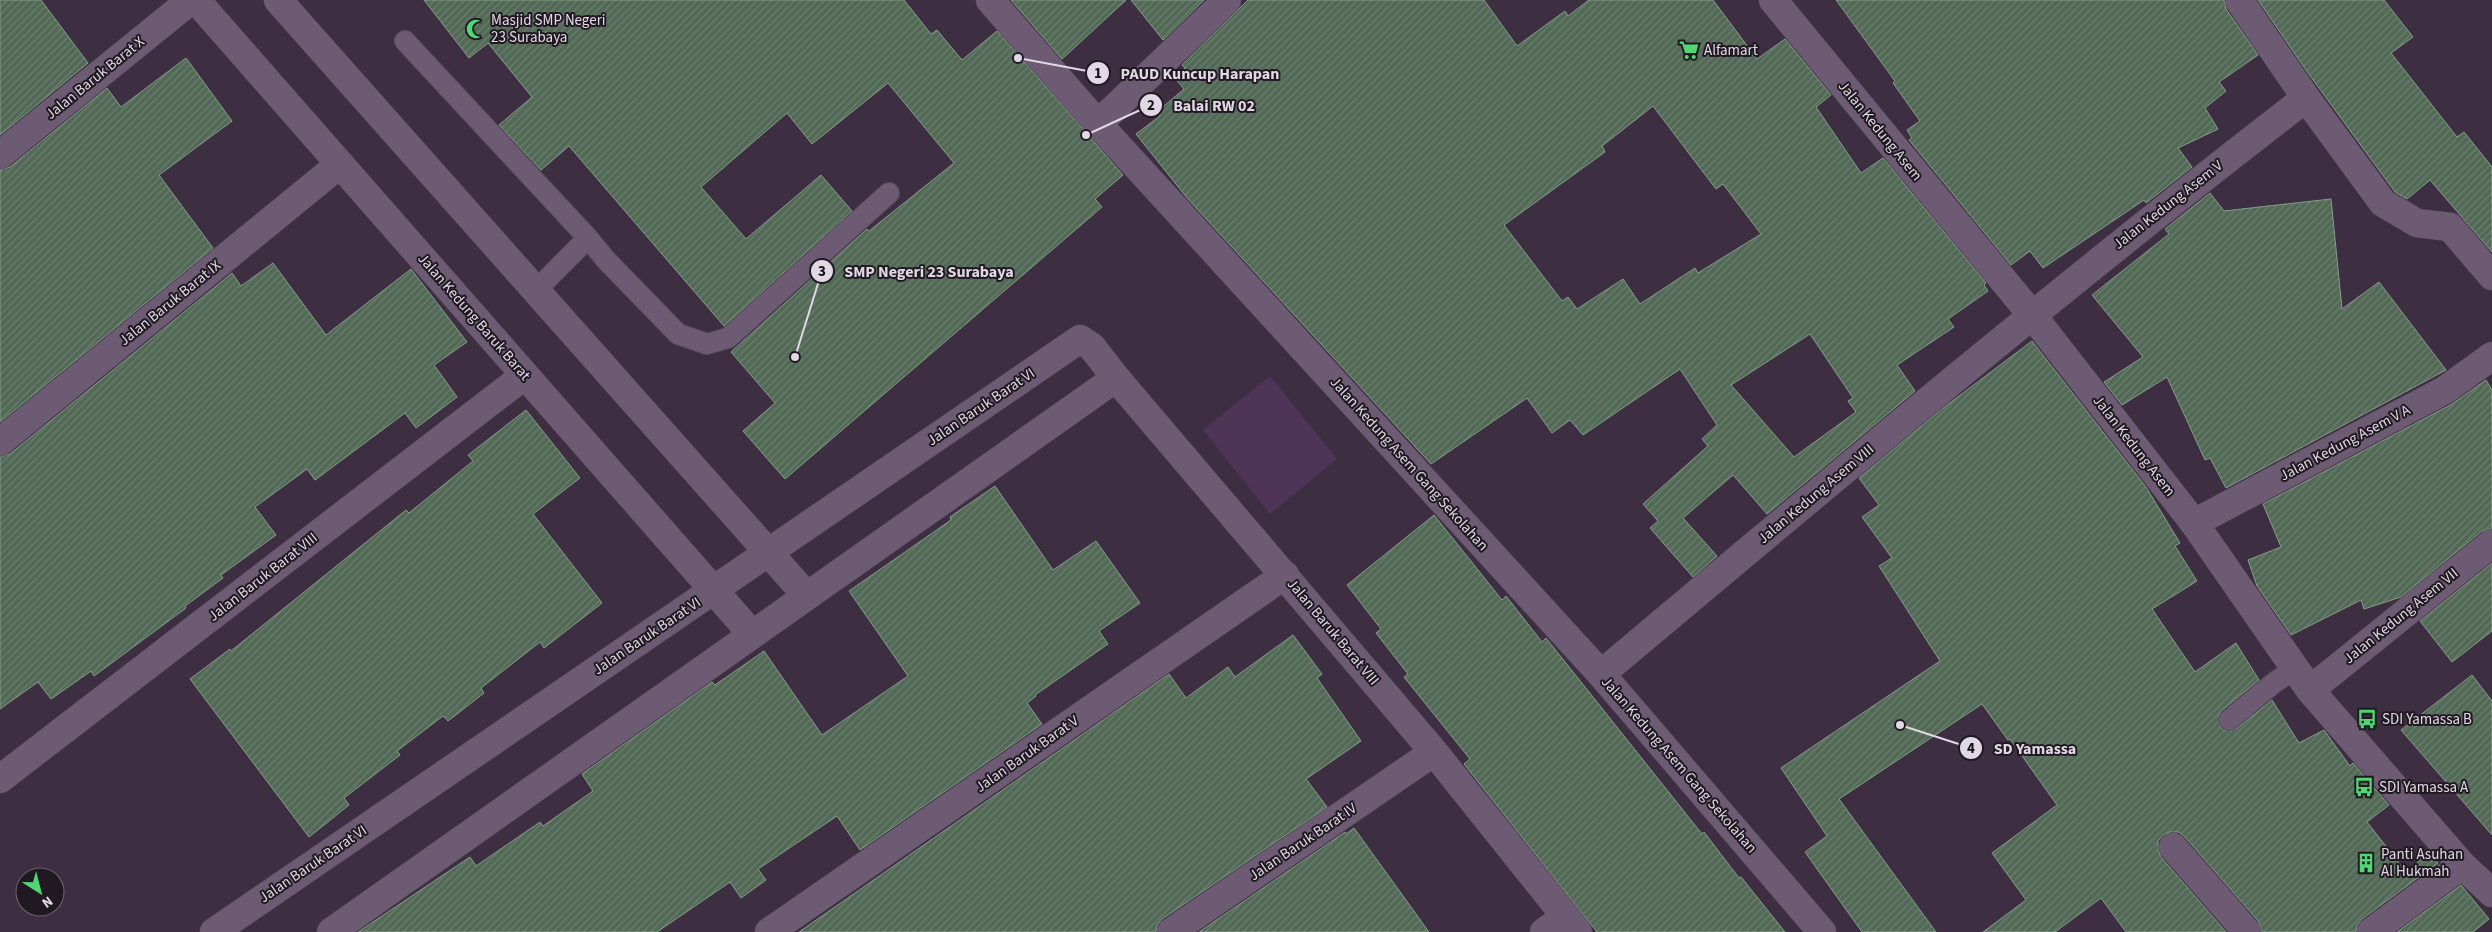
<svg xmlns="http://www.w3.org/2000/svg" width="2492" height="932" viewBox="0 0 2492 932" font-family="'Source Sans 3',sans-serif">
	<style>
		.pitch { fill: #4e3456 }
		.building { fill: url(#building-hatch); stroke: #869e8a; fill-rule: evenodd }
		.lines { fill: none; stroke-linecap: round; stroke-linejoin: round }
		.service-casing { stroke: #594c5d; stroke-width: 22 }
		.minor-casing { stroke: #594c5d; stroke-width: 29 }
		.service { stroke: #6c5b72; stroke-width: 20 }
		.minor { stroke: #6c5b72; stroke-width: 28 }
		.labels { text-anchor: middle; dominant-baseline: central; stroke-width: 4; stroke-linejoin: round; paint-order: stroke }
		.poi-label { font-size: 15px; fill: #e2d8e5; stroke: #201922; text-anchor: start }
		.street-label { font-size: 15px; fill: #e2d8e5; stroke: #201922 }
		.leader { fill: none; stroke: #e2d8e5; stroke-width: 2 }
		.callout-dot { fill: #e2d8e5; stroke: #201922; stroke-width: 2 }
		.mark-label { font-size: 15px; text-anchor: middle; font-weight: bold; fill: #111 }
		.callout-label { font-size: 16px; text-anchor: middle; font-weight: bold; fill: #e2d8e5; stroke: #201922; stroke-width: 4; stroke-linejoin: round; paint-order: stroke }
	</style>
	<defs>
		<pattern id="building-hatch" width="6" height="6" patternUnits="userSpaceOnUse" patternTransform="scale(1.25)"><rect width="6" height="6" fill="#526956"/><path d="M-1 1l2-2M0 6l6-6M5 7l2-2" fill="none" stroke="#6b7e6e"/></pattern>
	</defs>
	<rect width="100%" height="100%" fill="#3d2e42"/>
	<path class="pitch" d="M1270,376l67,83 -67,55 -67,-84z"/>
	<path class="building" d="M0,0h41l47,63 -88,72z
		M424,0h480l27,34 6,-4 25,30 35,-29 126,144 -28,24 7,8 -317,272 -42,-48 32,-28 -44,-51 136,-123 2,2 85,-68 -66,-80 -76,61 -25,-31 -86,74 45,52 75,-64 31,36 -128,115 -155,-180 -28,24 -42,-45 33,-28 -44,-54 -19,15z
		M1011,0h115l-64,59z
		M1131,0h73l-41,40z
		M1248,0h236l33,46 48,-35 3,5 21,-16h124l44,59 28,-20 46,56 -15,12 45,66 22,-15 103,125 -2,2 4,6 -40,28 6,8 -57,38 18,26 -148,123 -34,-39 -50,43 34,38 -24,21 -43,-49 8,-7 -15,-17 65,-58 -6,-7 15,-14 -37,-56 -97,66 -13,-15 -18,13 -25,-35 -96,66 -244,-266 -51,-64 24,-18 -3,-4 27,-23 -10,-12 11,-9 -3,-3zM1653,106l63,83 7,-5 38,50 -63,39 -3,-5 -55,36 -17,-25 -46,30 -9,-12 -6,4 -58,-76 101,-73 -3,-6zM1810,334l43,64 -5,3 8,11 -62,45 -63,-72z
		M1836,0h388l2,9 32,46 -39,27 7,9 -21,17 13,21 -40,19 14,19 -46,36 -2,-3 -101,68 -13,-17 -19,14 -102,-125 3,-2 -5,-8 13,-9 -27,-38 2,-2z
		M2258,0h126l29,37 -22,16 66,84 7,-5 28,35v85l-62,-72 -23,19 -12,-7 -87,-119z
		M186,58l46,63 -73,54 54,73 -213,174v-252l10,-3 97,-79 14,19z
		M2210,193l14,18 107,-12 11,110 37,-27 67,88 -220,118 -16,-30 -5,2 -38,-83 -45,28 -18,-23 39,-25 -51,-62 77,-61 -4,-5z
		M273,263l53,72 85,-66 56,73 -33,23 23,32 -41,31 -11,-15 -90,67 -8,-11 -52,38 21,28 -55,40 2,3 -38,28 1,2 -92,68 -3,-5 -40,28 -13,-17 -38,27v-252l10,-3 222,-181 9,13z
		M2032,341l114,146 34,56 -5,3 22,35 -45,28 43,63 41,-29 23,37 -38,31 -3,5 2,11 5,4 11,-2 36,-29 27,43 25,-13 26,36 3,-3 36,42 -22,17 39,50 24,-20 8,11 -76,56 -5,6 -1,7h-94l-3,-10 -74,-85 -6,-5h-9l-7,3 -5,6v9l3,7 65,75h-100l-25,-34 -46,34h-72l43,-32 -34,-47 65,-48 -47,-66 -2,1 -26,-36 -143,95 97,133h-74l-57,-80 22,-16 -46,-68 159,-107 -61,-95 13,-8 -30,-41 17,-12 -20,-27 84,-70z
		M2486,380l6,10v138l-10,3 -81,66 -37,12 -3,-9 -70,35 -34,-49 -9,-26 33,-13 -18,-43 189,-100z
		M526,410l54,68 -47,36 69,89 -58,45 -4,-6 -59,46 3,5 -36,28 -5,-5 -46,35 3,4 -56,43 5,7 -40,32 -119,-158 40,-30 1,2 175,-141 3,3 64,-52 -5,-6z
		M995,486l58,84 43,-29 44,62 -41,28 9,13 -73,51 1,1 -9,7 15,21 -182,126 -23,-34 -79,53 8,11 -25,18 -11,-16 -73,50h-299l112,-75 6,9 64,-44 3,4 50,-35 -11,-17 130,-92 3,3 49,-34 58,84 86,-59 -59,-85 102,-71 -1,-3z
		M1434,515l68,85 4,-4 36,46 4,-4 156,196 2,-2 35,46 2,-1 44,55h-188l-133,-168 6,-5 -66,-82 4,-3 -32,-41 5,-4 -34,-44z
		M2492,563v68l-40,31 -32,-41z
		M1293,635l29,39 -5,4 44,63 -55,38 21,28 -165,112 -5,6 -1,7h-357l370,-258 17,24 42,-31 7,10z
		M2472,675l20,26v134l-91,-105z
		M1354,828l75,104h-230l146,-100 1,2z
		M2461,885l28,34 -16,13h-76z"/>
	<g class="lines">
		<defs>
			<path id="service" d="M405,41l183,197
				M536,290l52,-52 19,23 71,73 29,10 21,-6 161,-145
				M2229,720l46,-38 20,-13"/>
			<path id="minor" d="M196,0l556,634
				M278,0l529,596
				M990,0l108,124 503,550 221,258
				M1773,0l259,315 162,208 116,167 152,175 30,28
				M2239,0l67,98 77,105 34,20 33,4 42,49
				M1098,124l129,-124
				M0,155l191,-155
				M0,442l340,-278
				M2194,523l251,-133 47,-34
				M1601,674c232,-195 465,-391 705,-576
				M2310,690l182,-147
				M0,779l525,-404
				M2173,847l74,85
				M214,932l866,-593 12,8 24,31 318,374 144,180
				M331,932l785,-554
				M769,932l516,-357
				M1171,932l263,-180
				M1544,932l21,-15
				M2371,932l91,-67"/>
		</defs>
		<use href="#service" class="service-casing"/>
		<use href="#minor" class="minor-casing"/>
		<use href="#service" class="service"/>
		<use href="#minor" class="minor"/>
	</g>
	<defs>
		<symbol id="mosque-bare" viewBox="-9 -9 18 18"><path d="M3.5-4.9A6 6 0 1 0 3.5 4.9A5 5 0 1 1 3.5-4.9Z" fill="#4fd675" stroke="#201922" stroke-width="2.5" paint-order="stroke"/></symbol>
		<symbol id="supermarket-bare" viewBox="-9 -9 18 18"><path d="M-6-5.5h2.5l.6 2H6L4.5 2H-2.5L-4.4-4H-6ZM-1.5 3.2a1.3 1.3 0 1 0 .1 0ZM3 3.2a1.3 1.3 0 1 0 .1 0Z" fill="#4fd675" stroke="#201922" stroke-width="2.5" paint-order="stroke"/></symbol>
		<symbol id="bus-bare" viewBox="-9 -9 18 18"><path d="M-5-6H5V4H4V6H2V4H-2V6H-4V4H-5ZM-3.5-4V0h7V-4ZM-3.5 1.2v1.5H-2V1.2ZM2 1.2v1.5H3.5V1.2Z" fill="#4fd675" stroke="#201922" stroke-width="2.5" paint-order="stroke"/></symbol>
		<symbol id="building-bare" viewBox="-9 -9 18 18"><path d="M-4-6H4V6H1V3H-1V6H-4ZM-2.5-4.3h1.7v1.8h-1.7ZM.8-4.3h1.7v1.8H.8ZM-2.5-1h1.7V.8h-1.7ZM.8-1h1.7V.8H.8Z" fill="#4fd675" stroke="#201922" stroke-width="2.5" paint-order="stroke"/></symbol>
	</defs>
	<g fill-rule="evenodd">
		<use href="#mosque-bare" x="462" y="15" width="28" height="28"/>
		<use href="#supermarket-bare" x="1675" y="36" width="28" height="28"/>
		<use href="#bus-bare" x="2353" y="705" width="28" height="28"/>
		<use href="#bus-bare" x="2350" y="773" width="28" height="28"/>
		<use href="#building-bare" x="2352" y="849" width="28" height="28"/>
	</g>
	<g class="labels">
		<g class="poi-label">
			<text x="491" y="20">Masjid SMP Negeri<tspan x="491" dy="17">23 Surabaya</tspan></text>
			<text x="1704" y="50">Alfamart</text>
			<text x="2382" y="719">SDI Yamassa B</text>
			<text x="2379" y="787">SDI Yamassa A</text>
			<text x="2381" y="854">Panti Asuhan<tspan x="2381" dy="17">Al Hukmah</tspan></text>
		</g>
		<g class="street-label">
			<text transform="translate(95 78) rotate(-39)">Jalan Baruk Barat X</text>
			<text transform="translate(1880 131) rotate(51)">Jalan Kedung Asem</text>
			<text transform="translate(2168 205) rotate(-38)">Jalan Kedung Asem V</text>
			<text transform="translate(170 303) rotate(-39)">Jalan Baruk Barat IX</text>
			<text transform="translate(474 317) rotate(49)">Jalan Kedung Baruk Barat</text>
			<text transform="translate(981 407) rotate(-34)">Jalan Baruk Barat VI</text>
			<text transform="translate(2345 443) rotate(-28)">Jalan Kedung Asem V A</text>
			<text transform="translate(2134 446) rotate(52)">Jalan Kedung Asem</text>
			<text transform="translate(1409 464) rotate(48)">Jalan Kedung Asem Gang Sekolahan</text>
			<text transform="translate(1816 494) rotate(-40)">Jalan Kedung Asem VIII</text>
			<text transform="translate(263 577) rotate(-38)">Jalan Baruk Barat VIII</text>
			<text transform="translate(2401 616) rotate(-39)">Jalan Kedung Asem VII</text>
			<text transform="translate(1333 632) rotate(50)">Jalan Baruk Barat VIII</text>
			<text transform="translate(647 636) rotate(-34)">Jalan Baruk Barat VI</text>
			<text transform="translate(1027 754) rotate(-35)">Jalan Baruk Barat V</text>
			<text transform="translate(1679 765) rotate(49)">Jalan Kedung Asem Gang Sekolahan</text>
			<text transform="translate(1303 842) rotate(-34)">Jalan Baruk Barat IV</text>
			<text transform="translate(313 864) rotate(-34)">Jalan Baruk Barat VI</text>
		</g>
	</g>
	<path class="leader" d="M1018 58L1098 73M1086 135L1151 105M795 357L822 271M1900 725L1971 748"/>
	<g class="callout-dot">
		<circle cx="1018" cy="58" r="5"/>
		<circle cx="1086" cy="135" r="5"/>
		<circle cx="795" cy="357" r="5"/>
		<circle cx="1900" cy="725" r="5"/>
		<circle cx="1098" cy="73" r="12"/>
		<circle cx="1151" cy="105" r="12"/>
		<circle cx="822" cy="271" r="12"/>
		<circle cx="1971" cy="748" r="12"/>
	</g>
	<g class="mark-label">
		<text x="1098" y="78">1</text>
		<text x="1151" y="110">2</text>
		<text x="822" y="276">3</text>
		<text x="1971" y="753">4</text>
	</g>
	<g class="callout-label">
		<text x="1200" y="79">PAUD Kuncup Harapan</text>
		<text x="1214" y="111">Balai RW 02</text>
		<text x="929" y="277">SMP Negeri 23 Surabaya</text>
		<text x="2035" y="754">SD Yamassa</text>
	</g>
	<g transform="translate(40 892) rotate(144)"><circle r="24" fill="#201922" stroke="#6e6570"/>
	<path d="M0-4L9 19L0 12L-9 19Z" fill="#4fd675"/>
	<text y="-8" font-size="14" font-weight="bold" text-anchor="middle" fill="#e2d8e5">N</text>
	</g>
</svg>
